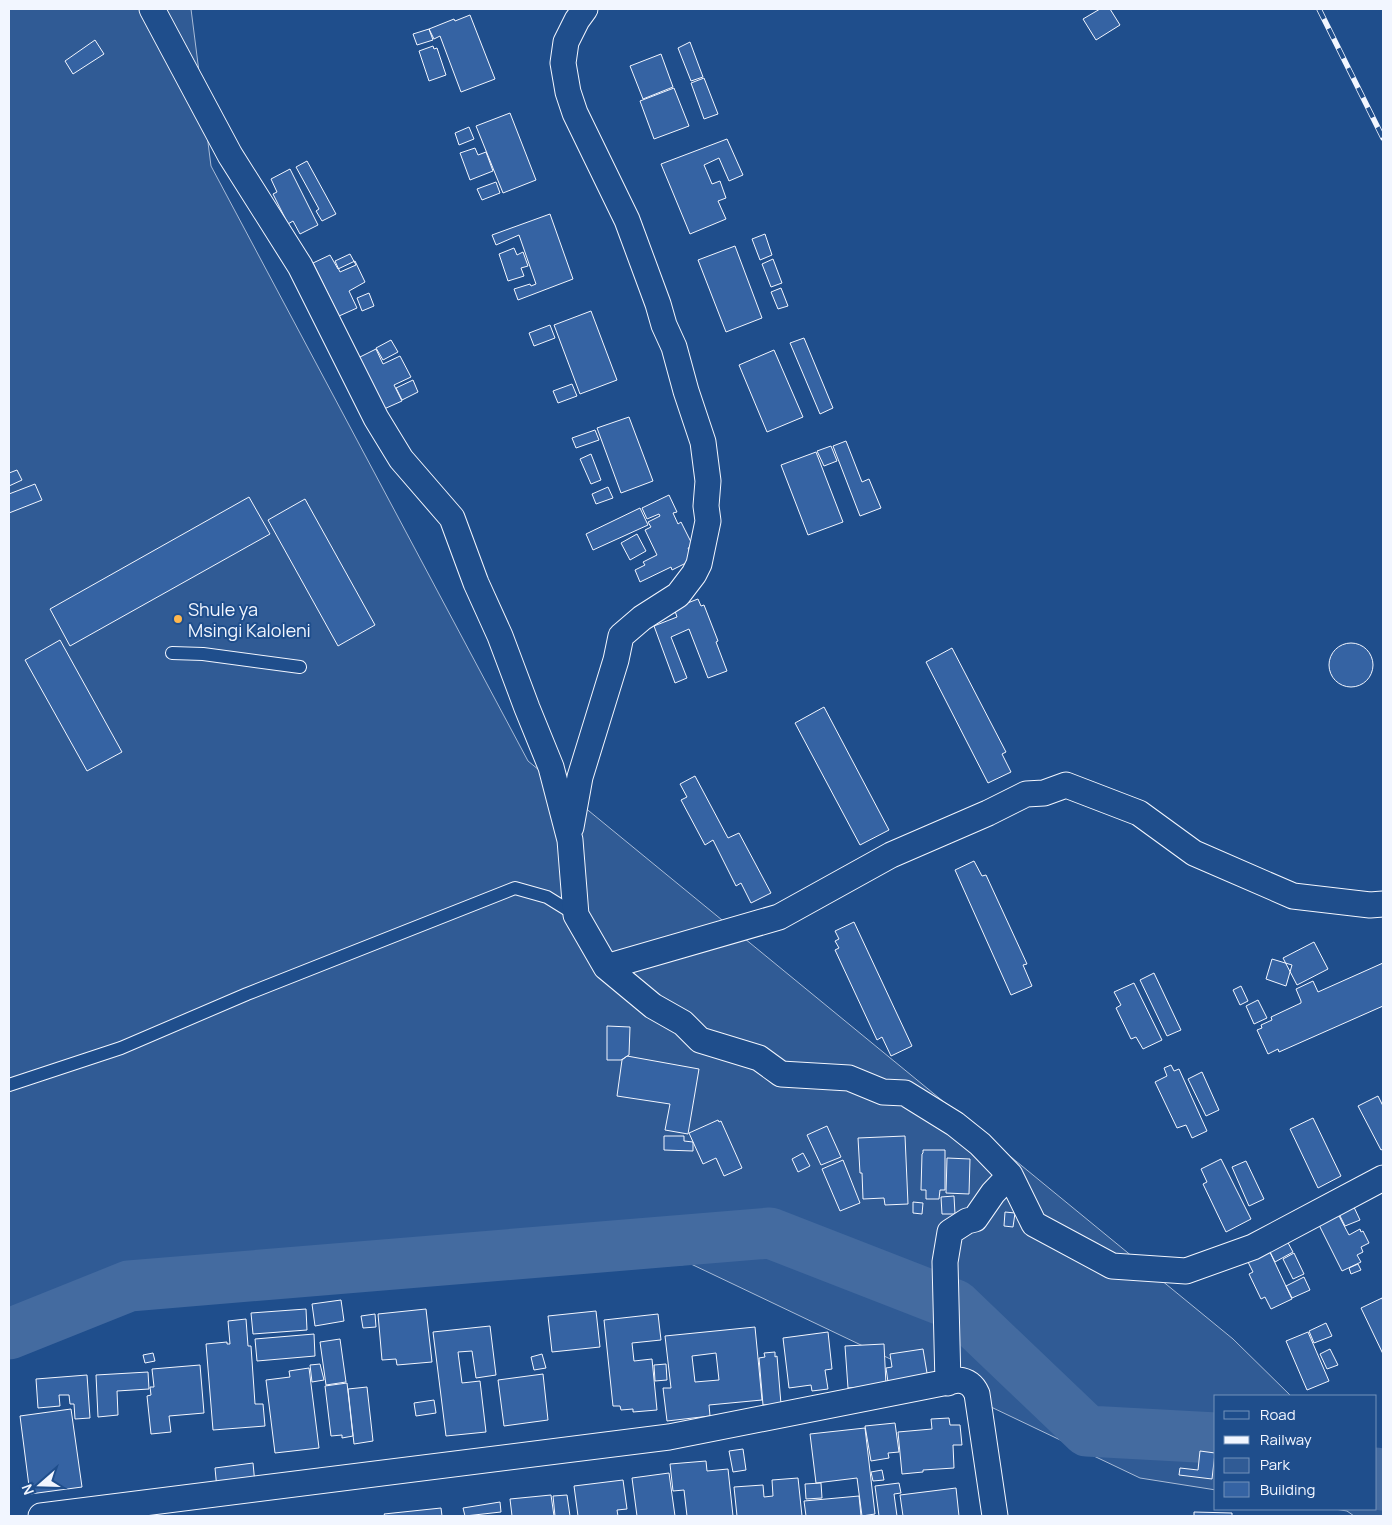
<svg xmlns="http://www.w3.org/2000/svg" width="1392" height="1525" viewBox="0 0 1392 1525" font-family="Manrope,sans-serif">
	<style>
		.green { fill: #305b95; stroke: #a8bbd7 }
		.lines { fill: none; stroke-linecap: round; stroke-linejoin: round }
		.river { stroke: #446ba0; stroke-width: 51 }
		.building { fill: #3563a3; stroke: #f2f6ff; fill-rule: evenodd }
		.lane-casing { stroke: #f2f6ff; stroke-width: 14 }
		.street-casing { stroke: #f2f6ff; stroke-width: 27 }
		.lane { stroke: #1f4e8c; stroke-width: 12 }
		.street { stroke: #1f4e8c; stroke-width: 25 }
		.rail-casing { stroke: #f2f6ff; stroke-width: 5.5 }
		.rail { stroke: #1f4e8c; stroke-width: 4; stroke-dasharray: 11; stroke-linecap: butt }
		.poi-dot { fill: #ffb74d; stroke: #1f4e8c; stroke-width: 2 }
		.labels { text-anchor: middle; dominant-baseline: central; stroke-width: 4; stroke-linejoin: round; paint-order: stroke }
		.poi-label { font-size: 18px; fill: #f2f6ff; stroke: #1f4e8c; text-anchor: start }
	</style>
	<rect width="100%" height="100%" fill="#1f4e8c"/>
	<path class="green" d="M9,9h182l20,157 317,595 705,578 58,57h-75v94l-76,-12 -449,-214 -434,32 -134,15 -114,46z
		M1376,1480l7,8v28h-29l-7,-5 -12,-2h41z"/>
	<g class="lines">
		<path class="river" d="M9,1334l120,-48 641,-53 185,72 132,126 129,7
			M1376,1473l7,12"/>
	</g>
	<path class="building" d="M1100,9h10l10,16 -24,15 -13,-21z
		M470,15l25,64 -34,13 -21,-56 -6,3 -5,-10 25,-10 1,2z
		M429,29l4,11 -16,5 -4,-11z
		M95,40l9,14 -31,20 -8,-13z
		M690,42l13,35 -12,4 -13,-33z
		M433,46l1,3 3,-1 9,27 -17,6 -10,-30z
		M661,54l12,33 -30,12 -13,-33z
		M704,78l14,36 -14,5 -13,-36z
		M674,88l15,38 -35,13 -14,-38z
		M510,113l26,67 -33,13 -27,-67z
		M469,127l5,12 -15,6 -4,-12z
		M727,139l16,36 -14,6 -10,-23 -15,7 8,19 8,-3 6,17 -8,3 8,18 -36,15 -29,-70z
		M475,148l3,7 8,-3 7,19 -23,9 -10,-27z
		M307,161l29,53 -14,7 -6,-10 3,-2 -23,-42z
		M290,169l28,56 -18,9 -7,-13 -5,3 -15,-30 4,-2 -6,-13z
		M496,182l4,11 -18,7 -5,-11z
		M550,214l23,65 -55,21 -4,-11 16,-5 1,2 5,-2 -17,-49 -23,10 -4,-10z
		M765,234l7,21 -12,5 -8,-21z
		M735,246l27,72 -36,14 -28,-72z
		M514,248l3,7 6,-3 5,14 -7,2 3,8 -16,5 -9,-27z
		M350,254l6,11 -16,7 -5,-11z
		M330,255l8,14 17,-8 10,21 -16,9 8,17 -18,8 -26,-53z
		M773,259l9,24 -11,4 -9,-23z
		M781,288l7,18 -10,3 -7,-17z
		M369,293l5,13 -12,5 -5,-13z
		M591,311l26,69 -37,14 -26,-69z
		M550,325l5,13 -21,8 -5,-13z
		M804,338l29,70 -13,6 -30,-71z
		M391,340l7,12 -15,8 -7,-12z
		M376,349l7,15 17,-8 11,21 -17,8 8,16 -18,8 -26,-51z
		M774,350l29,67 -36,15 -28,-67z
		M413,380l5,12 -16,8 -6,-12z
		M572,384l5,12 -19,7 -5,-12z
		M629,417l24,64 -32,12 -24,-65z
		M595,430l4,10 -23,8 -4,-10z
		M846,441l16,41 7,-3 12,29 -21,8 -27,-70z
		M831,446l6,15 -13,5 -7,-15z
		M816,452l27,70 -35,13 -27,-70z
		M591,454l10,26 -10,4 -11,-25z
		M17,470l5,10 -13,6v-13z
		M35,484l7,16 -33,13v-19z
		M608,487l5,11 -17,6 -4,-10z
		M669,495l8,17 -4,1 5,11 3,-2 12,24 -5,2 6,11 -22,11 -1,-3 -31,15 -5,-12 10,-5 -2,-3 14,-7 -12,-25 6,-3 -3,-5 12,-6 -1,-2 -12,5 -5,-11z
		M249,497l21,37 -200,112 -20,-37z
		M305,499l70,126 -37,21 -70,-126z
		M640,508l8,17 -55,25 -7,-16z
		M637,534l9,17 -16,9 -9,-17z
		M698,599l3,7 3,-1 14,36 -2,1 11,29 -19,7 -19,-49 -18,8 16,41 -12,5 -21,-57 23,-9 -3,-9z
		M60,640l62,112 -35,19 -62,-111z
		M1329 665a22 22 0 1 1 44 0a22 22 0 1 1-44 0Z
		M952,648l54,104 -4,2 9,18 -23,11 -62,-121z
		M824,707l65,123 -29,15 -65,-122z
		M695,776l33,62 11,-5 32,60 -20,10 -10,-20 -5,3 -23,-46 -8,5 -24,-45 6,-3 -7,-13z
		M974,861l8,15 4,-1 41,89 -4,1 9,21 -21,9 -56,-125z
		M854,922l58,124 -21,10 -9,-19 -5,3 -42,-90 4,-2 -4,-7 4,-2 -4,-8z
		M1314,942l14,27 -31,16 -14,-27z
		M1272,959l20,6 -6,21 -20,-7z
		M1383,963v43l-104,46 -1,-3 -10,5 -11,-24 5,-2 -1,-3 11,-5 -1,-3 30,-14v-2l-5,-12 17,-8 5,11z
		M1154,973l27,57 -14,6 -27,-56z
		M1134,983l28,57 -19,9 -7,-12 -5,2 -15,-31 5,-3 -7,-13z
		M1241,986l7,15 -8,4 -7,-15z
		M1258,1000l9,18 -13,6 -8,-18z
		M607,1026l23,1 -1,28 -8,5h-14z
		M627,1056l72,13 -11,65 -23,-4 5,-26 -53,-8 5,-36z
		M1171,1065l3,6 5,-2 28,62 -15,7 -6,-13 -9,3 -22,-46 12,-6 -3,-8z
		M1202,1072l17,38 -13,6 -18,-37z
		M1378,1096l5,10v43l-2,1 -23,-44z
		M1313,1118l28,58 -23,12 -28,-59z
		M718,1120l1,2 2,-1 21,47 -18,8 -8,-18 -13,6 -14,-31z
		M827,1126l14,31 -20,8 -14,-30z
		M664,1136h20v5l9,1v9l-29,-1z
		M905,1136l3,68 -23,1 -1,-7 -21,1 -1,-26h-2l-2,-35z
		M923,1150h22v40h-5l-1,9h-13v-9h-5l1,-36 1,-1z
		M803,1153l7,13 -12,6 -6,-13z
		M947,1158l23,1 -1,35 -23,-1z
		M1221,1159l30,60 -25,13 -23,-48 4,-2 -6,-13z
		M843,1160l17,43 -20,8 -18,-42z
		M1246,1161l18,38 -15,7 -17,-39z
		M954,1196l1,18h-13l-1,-17z
		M913,1202l10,1 -1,11 -9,-1z
		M1353,1205l7,15 -15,6 -7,-14z
		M1005,1212l10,1 -2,14 -9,-1z
		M1338,1214l11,21 11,-6 1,3 2,-1 6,12 -8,4 2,5 -6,3 4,7 -19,9 -24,-48z
		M1286,1239l7,13 -18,10 -7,-14z
		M1268,1248l24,51 -21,10 -6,-12 -4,2 -12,-25 4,-2 -7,-14z
		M1294,1253l10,21 -11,5 -10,-20z
		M1358,1264l3,6 -10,4 -2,-6z
		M1304,1277l6,13 -18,8 -6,-12z
		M1382,1298l1,4v52l-22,-46z
		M341,1300l3,21 -29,5 -3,-22z
		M306,1309l1,21 -54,4 -2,-21z
		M426,1309l6,53 -35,3 -1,-6 -14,1 -4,-46z
		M596,1311l4,36 -48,5 -4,-36z
		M375,1314l1,13 -13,1 -2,-12z
		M658,1314l3,26 -29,3 2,18 18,-2 5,51 -24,2v-3l-12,1 -1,-4h-7l-9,-86z
		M246,1319l2,27h3l4,58h8l2,22 -52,4 -7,-86 21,-2v2h3l-2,-23z
		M1326,1323l6,13 -18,7 -5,-12z
		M490,1326l6,49 -20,3 -4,-27 -14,1 4,31 18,-2 6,51 -40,4 -13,-104z
		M755,1327l7,73 -53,5 1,11 -43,5 -4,-33h8l-6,-52zM716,1353l3,27 -24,2 -3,-26z
		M828,1332l4,37 -7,1 3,19 -16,2 -1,-6 -22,3 -6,-50z
		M1308,1332l21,49 -22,9 -21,-49z
		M314,1334l1,22 -58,5 -2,-22z
		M340,1339l6,43 -20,3 -6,-43z
		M884,1344l2,41 -38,3 -3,-42z
		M923,1349l5,30 -40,3 -2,-14 6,-1 -2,-13z
		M1330,1349l8,16 -11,4 -7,-15z
		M775,1352v5l2,-1 4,48 -18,1 -4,-47 6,-1 -1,-4z
		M153,1353l2,8 -10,2 -2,-8z
		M542,1354l4,14 -12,2 -3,-13z
		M320,1364l4,16 -12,2 -2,-17z
		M666,1364l1,16 -12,1 -1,-16z
		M200,1365l4,48 -35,3 2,16 -20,2 -4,-38 4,-1 -1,-8h4l-2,-18z
		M309,1368l10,80 -44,5 -9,-73 24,-3 -1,-6z
		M148,1372l1,17 -32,2 1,24 -20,2 -2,-42z
		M543,1374l5,46 -44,6 -6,-46z
		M87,1375l3,43 -15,1 -1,-15h-4l-1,-9h-10l1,11 -22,2 -2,-29z
		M347,1383l6,53 -11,2v-3l-11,1 -6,-50z
		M367,1387l6,54 -19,3 -6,-55z
		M434,1400l2,13 -20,3 -2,-13z
		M71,1409l11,78 -52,7 -10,-78z
		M949,1418l1,7h10l2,20h-9l1,23 -31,2v2l-21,2 -4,-42 34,-3 -1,-10z
		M895,1423l4,29 -11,1 1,5 -18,3 -6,-35z
		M865,1428l10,86 -13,2 -5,-38 -41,5 -6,-49z
		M743,1449l3,21 -13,2 -4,-21z
		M1200,1451l15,2 -3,26 -33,-4 1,-7 18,2z
		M706,1461l1,10 21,-2 5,47h-46l-3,-26 -11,1 -3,-27z
		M253,1463l2,21 -38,5 -2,-21z
		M882,1470l2,10 -11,1 -2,-9z
		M669,1473l6,43h-38l-5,-38z
		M798,1478l4,38h-65l-3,-29 29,-2 1,12 9,-1 -1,-16z
		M623,1480l4,29 -10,1 1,6h-40l-4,-30z
		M821,1483l1,15 -16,1 -1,-15z
		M899,1483l2,10 -7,1 3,22h-18l-4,-30z
		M956,1488l3,28h-56l-3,-21z
		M551,1495l3,21h-42l-2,-17z
		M567,1495l3,21h-15l-2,-20z
		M859,1496l2,20h-55l-2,-15z
		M500,1502l1,10 -36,4 -2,-8z
		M441,1508l1,8h-57l-1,-2z
		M1194,1512l38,1v3h-38z"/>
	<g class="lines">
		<defs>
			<path id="lane" d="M172,653l31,1 97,13
				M9,1085l112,-37 126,-54 268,-106 32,9 29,18"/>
			<path id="street" d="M152,9l78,146 70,111 76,152 25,41 51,59 24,65 24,53 27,72 24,59 19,73 6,75 30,52 47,39 30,17 17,17 59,18 22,16 68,4 34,14 22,1 50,31 25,20 30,31 24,49 78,42 74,5 67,-24 130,-69
				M571,827l9,-50 36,-117 5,-24 21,-18 36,-23 16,-21 5,-10 9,-43 -2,-15 2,-25 -5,-39 -17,-51 -12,-44 -10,-22 -6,-21 -31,-84 -52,-107 -7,-21 -5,-29 3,-21 11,-22 8,-11
				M606,967l173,-50 112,-62 97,-42 38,-19 18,-1 22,-8 73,28 55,40 99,43 77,9 13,-1
				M948,1383l-3,-121 5,-30 17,-11 8,-2 18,-26 17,-18
				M41,1516l628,-79 289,-57c10,1 15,5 19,14l18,122"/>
		</defs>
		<use href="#lane" class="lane-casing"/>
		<use href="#street" class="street-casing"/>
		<use href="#lane" class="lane"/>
		<use href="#street" class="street"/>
		<defs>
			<path id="rail" d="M1319,9l64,129"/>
		</defs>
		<use href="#rail" class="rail-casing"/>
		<use href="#rail" class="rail"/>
	</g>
	<circle class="poi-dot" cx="178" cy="619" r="5"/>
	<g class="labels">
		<g class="poi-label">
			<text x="188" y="609">Shule ya<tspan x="188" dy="21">Msingi Kaloleni</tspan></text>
		</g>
	</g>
	<rect width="1392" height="1525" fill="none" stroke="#f2f6ff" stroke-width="20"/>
	<rect x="1214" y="1395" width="162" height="115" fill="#1f4e8c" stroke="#7391ba"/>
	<rect x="1224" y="1411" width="25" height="8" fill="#1f4e8c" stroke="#7391ba"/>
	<text x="1260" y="1420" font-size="15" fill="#f2f6ff">Road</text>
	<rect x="1224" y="1436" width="25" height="8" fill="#f2f6ff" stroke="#7391ba"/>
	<text x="1260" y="1445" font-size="15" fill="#f2f6ff">Railway</text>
	<rect x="1224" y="1458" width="25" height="15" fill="#305b95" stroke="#7391ba"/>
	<text x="1260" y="1470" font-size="15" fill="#f2f6ff">Park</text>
	<rect x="1224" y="1482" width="25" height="15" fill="#3563a3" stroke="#7391ba"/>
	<text x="1260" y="1495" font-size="15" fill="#f2f6ff">Building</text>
	<g transform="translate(40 1485) rotate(250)" stroke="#1f4e8c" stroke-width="4" paint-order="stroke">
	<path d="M0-4L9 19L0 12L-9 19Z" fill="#f2f6ff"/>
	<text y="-8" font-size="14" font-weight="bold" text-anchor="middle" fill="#f2f6ff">N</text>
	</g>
</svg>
